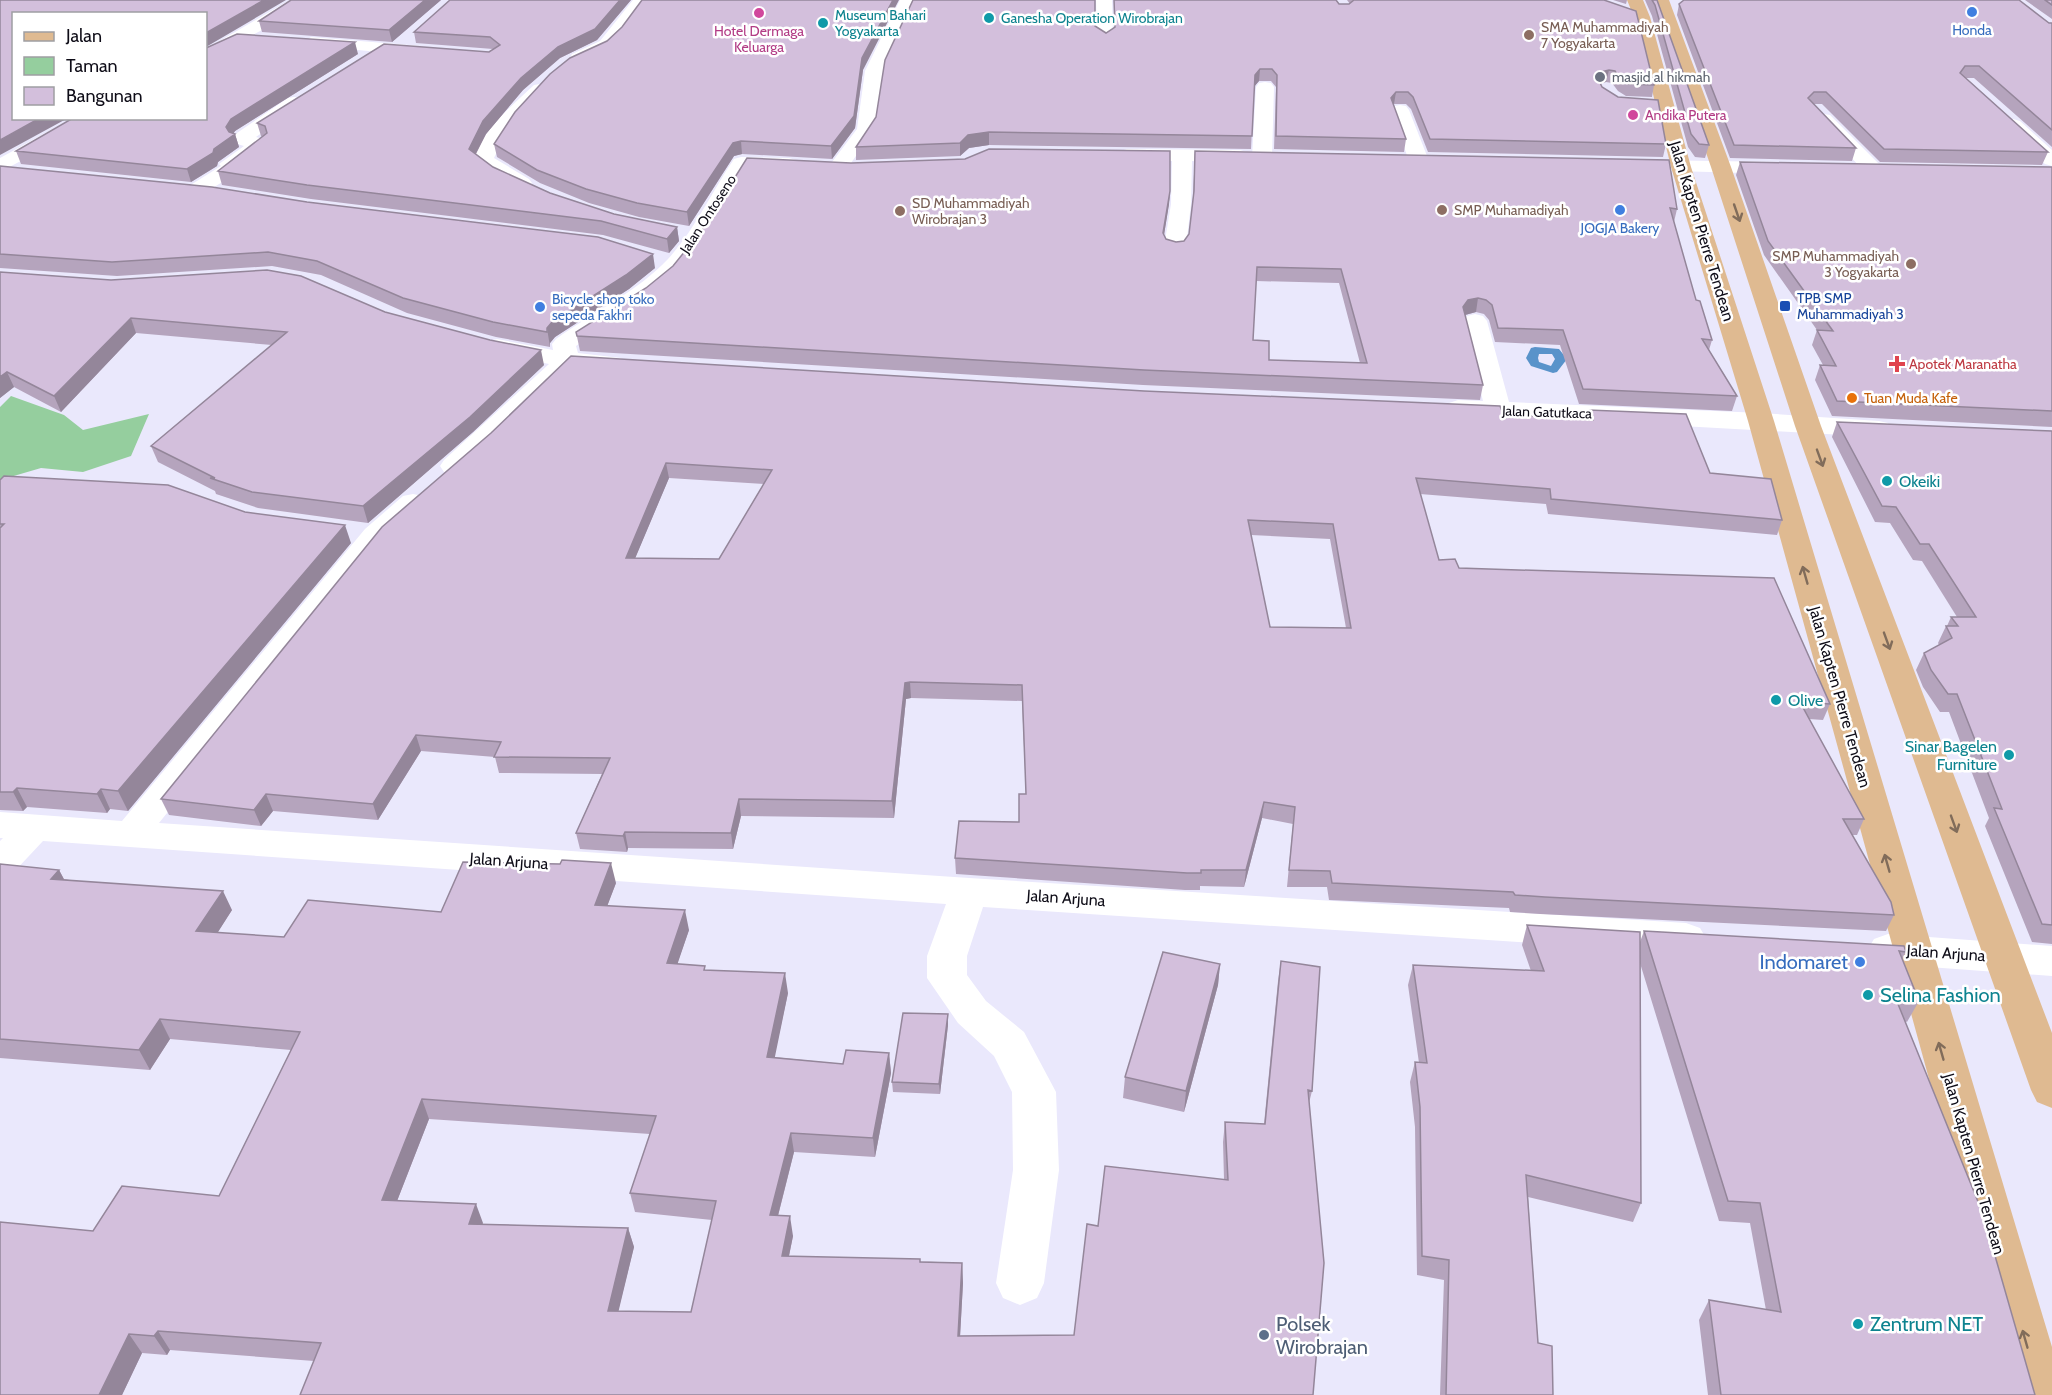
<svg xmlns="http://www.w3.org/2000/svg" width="2052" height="1395" viewBox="0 0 2052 1395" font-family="Cabin,sans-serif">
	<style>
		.green { fill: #95ce9e }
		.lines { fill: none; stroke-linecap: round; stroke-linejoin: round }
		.stream { fill: #5993ca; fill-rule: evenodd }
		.minor { fill: #fff; fill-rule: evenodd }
		.major { fill: #dfba91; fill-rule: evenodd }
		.wall { fill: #b5a4bd; fill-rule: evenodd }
		.shaded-wall { fill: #94869a }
		.building { fill: #d3bfdc; stroke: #94869a; stroke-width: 1.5; fill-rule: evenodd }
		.oneway { stroke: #816c5a }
		.shop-dot { fill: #3f7fe0; stroke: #fff; stroke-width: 2 }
		.hotel-dot { fill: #d1479c; stroke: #fff; stroke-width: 2 }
		.culture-dot { fill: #0f9aa8; stroke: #fff; stroke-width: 2 }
		.education-dot { fill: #8d6e63; stroke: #fff; stroke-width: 2 }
		.worship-dot { fill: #6b7280; stroke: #fff; stroke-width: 2 }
		.transit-dot { fill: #1a4fb4; stroke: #fff; stroke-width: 2 }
		.health-dot { fill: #e0444e; stroke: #fff; stroke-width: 2 }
		.food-dot { fill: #e8710a; stroke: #fff; stroke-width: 2 }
		.service-dot { fill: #5c6f8a; stroke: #fff; stroke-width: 2 }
		.labels { text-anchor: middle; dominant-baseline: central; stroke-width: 5; stroke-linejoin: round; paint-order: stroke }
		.far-culture-label { font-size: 14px; fill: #0d838f; stroke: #fff; text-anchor: start }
		.far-education-label { font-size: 14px; fill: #785e54; stroke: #fff; text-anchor: start }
		.far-shop-label { font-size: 14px; fill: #366cbe; stroke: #fff }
		.far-hotel-label { font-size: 14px; fill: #b23c85; stroke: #fff }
		.far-worship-label { font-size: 14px; fill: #5b616d; stroke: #fff; text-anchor: start }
		.far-street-label { font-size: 14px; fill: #0e0c17; stroke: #fff }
		.far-transit-label { font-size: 14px; fill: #164399; stroke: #fff; text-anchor: start }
		.far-health-label { font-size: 14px; fill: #be3a42; stroke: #fff; text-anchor: start }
		.far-food-label { font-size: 14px; fill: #c56008; stroke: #fff; text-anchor: start }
		.street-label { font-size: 16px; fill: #0e0c17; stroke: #fff }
		.culture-label { font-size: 16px; fill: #0d838f; stroke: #fff; text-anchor: start }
		.near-shop-label { font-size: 20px; fill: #366cbe; stroke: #fff; text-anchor: end }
		.near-culture-label { font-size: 20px; fill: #0d838f; stroke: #fff; text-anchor: start }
		.near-service-label { font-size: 20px; fill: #4e5e75; stroke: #fff; text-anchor: start }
	</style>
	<rect width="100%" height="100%" fill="#eae8fc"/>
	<path class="green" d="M11,396l53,19 19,15 66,-16 -18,42 -48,16 -42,-4 -41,12v-73z"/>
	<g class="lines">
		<path class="stream" d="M1535,347l24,2 8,10 -10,13 -4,1 -22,-7 -5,-8 5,-10zM1539,354h13l3,5 -4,7 -12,-4 -1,-4z"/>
		<path class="minor" d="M290,0h18l-31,22 -71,38v-11z
			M633,0h16c-15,21 -47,69 -77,62l-2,-4 2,-4 28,-13z
			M900,0h16l-33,71 -8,58 -29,41h-14l-3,-4 28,-37 8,-58z
			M1096,0h16l1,37 -2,3 -6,2 -8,-5z
			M311,37l110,9 8,5 -8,5 -116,-11 -2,-3z
			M1265,82l6,1 3,4 -2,70 -3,4h-14l-3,-4 4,-70 3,-4z
			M540,84l6,1 3,4 -45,48 -10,21 35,21 3,4 -3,4c-17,4 -45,-13 -55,-27 7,-30 38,-54 60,-75z
			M294,97l6,1 3,4 -3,4 -44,31 11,3 2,4 -2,4 -26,17 2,2 -3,4 -37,23h-14l-3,-4 3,-4 32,-20 -2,-2 25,-18 -10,-3 -2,-4 2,-4 54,-37z
			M1400,105l6,1 3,4 20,51 -3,4h-14l-3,-4 -18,-51 3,-4z
			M1824,114l6,1 50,50 3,4 -3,4h-14l-48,-50 -3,-4 3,-4z
			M73,118h24l-3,4 -94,50v-14z
			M2013,119l7,2 32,29v16l-7,-2 -39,-35 -2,-4 2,-4z
			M1127,149l113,1 7,2 3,4 -3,4 -7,2 -48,-1 -1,43 -5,43 -3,5 -8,1 -8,-1 -3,-5 7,-43 1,-43 -52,-2 -3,-4 3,-4z
			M741,157l48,1 7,2 3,4 -3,4 -49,1c-21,32 -37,68 -62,98 -30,34 -73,53 -109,79l2,7 43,5 3,5 -3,5 -9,2 -39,-2 -109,104 -10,2 -10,-2 -4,-6 4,-6 105,-96 -61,-13 -3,-5 3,-5 9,-2 56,11 -1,-6 4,-5c37,-27 81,-47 112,-80 27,-29 44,-68 66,-100z
			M1646,160l137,2 7,2 3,4 -3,4 -7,2 -144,-4 -3,-4 3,-4z
			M1475,314l8,2 4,5 22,81 252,11 118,8 9,2 4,6 -4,6 -9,2 -430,-24 -4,-5 4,-5 9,-3 25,1 -20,-80 4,-5z
			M413,494l10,2 4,6 -4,6 -38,33 -226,282 810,55 717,45 14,5 6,10 -6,10 -14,5 -703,-46 -16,49v19l19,26 38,31 32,60 3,78 -15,113 -7,15 -17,7 -17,-7 -7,-15 17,-113 -1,-78 -18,-36 -36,-33 -31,-45v-22l19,-52 -903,-63 -30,32 -13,4v-36l3,-3h-3v-26l122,9 243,-292 38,-33z
			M1888,934l164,12v30l-164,-12 -14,-5 -6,-10 6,-10z"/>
		<path class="major" d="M1627,0h16l7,17 41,150 83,254 278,926v48h-36l-268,-974 -77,-254 -37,-150z
			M1653,0h16l62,167 90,259 231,607v75l-15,-6 -6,-12 -236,-664 -84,-259z"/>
	</g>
	<path class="wall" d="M291,0h150l-49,42 -130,-10 -3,-11z
		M450,0h181l-34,40 -37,18 -37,32 -37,44 -10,20 17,13 57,26 64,21 63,13 2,14 -10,12 -66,-18 -292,-36 -89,-14 -4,-14 44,-34 -1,-1 -4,-13 232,-71 4,-3 -77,-6 -2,-11z
		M1114,0h222l3,4h11l-3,-4h257l50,85 -2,12 -26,-1 -8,-5 -6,-8 -6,-1 -6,1 2,4 64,57 -3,13 -235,-5 -17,-43 -5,-5h-12l-1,1 13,34 -2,13 -130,-3 2,-62 -5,-6h-12l-5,5 -3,63 -262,-4 -20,3 -9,8 -104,4v-13l20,-30 219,-91 11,7 9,-6z
		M1613,0h14l-1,4z
		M1645,0h12l52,145 -4,13 -10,-1 -7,-10 -36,-131z
		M2025,0h27v19z
		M1679,4l373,19v124l-78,-69h-8l82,74 -6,13 -162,-3 -58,-58h-8l42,44 -4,13 -122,-3 -53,-143z
		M622,27l241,43 -8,58 -23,31 -90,-5 -8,2 -45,70 -50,-9 -50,-14 -49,-20 -43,-26 -3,-13z
		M358,54l-123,77 -2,3h2l4,13 -21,15 -1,4 -26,16 -170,-18 -5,-13z
		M1195,151l482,58 -3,13 22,78 16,40 -3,10 28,46 -5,15 -153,-7 -19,-59 -65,-3 -6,-22 -5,-6 -8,-2 -11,3 18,70 -3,15 -337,-15 -563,-34 -4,-19 594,-141 -1,13 -5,31 2,4 10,3 8,-1 5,-7 4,-37zM1256,281l83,2 21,80 -91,-3 -16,-20z
		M1740,162l312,5v260l-220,-11 -17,-36 5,-15h3l-11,-20 5,-15 -53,-75 -28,-80z
		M0,166l655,102 -26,21 -74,48 -5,6v4l-54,-10 -89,-24 -86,-38 -49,-9 -155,10 -117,-8z
		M0,272l385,40 159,53 -71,67 -105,91 -110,-15 -42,-14 -1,-3 -57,-29 -7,-16 121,-101 -136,-12 -75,79 -47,-25 -14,11z
		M1589,410l121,63 72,47 -5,15 -229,-21 -2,-10 -126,-10 19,66 20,8 371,136 -7,16 -14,-1 55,100 -7,16h-5l42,80 -8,16 -346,-17 -30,-2 -1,-4 -180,-8 -2,-13h-40l6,-63 -31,-6 -18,69 -44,-1v4h-15l-229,-16 -1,-16 64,-36 7,-28 -4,-93 -111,-3 -5,1 -12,119 -153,-2 -8,33 -105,-1 -1,4 -47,-3 -4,-16 26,-59 -103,-1 -4,-16 -74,-6 -43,69 -105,-9 -12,15 -92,-11 -8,-16 330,-366 1012,-19 84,6zM669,478l95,6 -45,75 -84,-1zM1251,535l79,4 16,89 -76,-1z
		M1837,422l215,9v513l-20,-2 -47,-116 4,-8 -40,-106h-9l-17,-25 -7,-17 8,-17 15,-8 -1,-2 8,-17h1l4,-9h6l-35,-56 -9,-1 -23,-37 -15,-1 -43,-85z
		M0,480l245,32 106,31 -223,268 -18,-2 -3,4 -80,-6 -4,4 -23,-1z
		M0,864l59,6 5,9 168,31 -15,23 67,4 332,-54 -9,23 82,24 -12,34 29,6 82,23 -14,64 69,7 46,-11 2,20 -16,84 -81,-5 -16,64 15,20 -4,20 173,7 1,20 -3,53 114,-1 24,-109 126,-47 -1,-37 2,-20 39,2 14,-143 3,-20 31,130 -3,12 4,292 -999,-34 -144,-11 -3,5 -25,-2 -20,42 -29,-164 126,-35 72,-146 -121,-11 -20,31 -150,-12zM429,1119l221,15 -20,59 5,19 77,8 -21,92 -73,-1 16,-64 -6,-19 -145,-4 -86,-23z
		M1527,925l113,17 4,-11 262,21 -4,7 17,42 -12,21 -2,-1 130,374h-327l-9,-75 10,-20 57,10 -16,-87 -31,-2 -79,-258 1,240 -8,19 -105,-25 10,146 15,52h-113l4,-115 -27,-5 -2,-148 -5,-45 5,-20 4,1 -11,-78 5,-20 118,6 -9,-26z
		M1220,964l-2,21 -34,127 -61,-14 2,-21z
		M948,1025l-8,69 -47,-2 -1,-10z"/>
	<path class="shaded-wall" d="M264,0h22l-80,47v-14z
		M425,0h16l-49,42 -3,-12z
		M620,0h11l-34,40 -37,18 -37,32 -37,44 -14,27 -3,-12 14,-28 38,-43 37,-31z
		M893,0h6l-36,70 -8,58 -23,31 -1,-13 31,-88z
		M355,42l3,12 -123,77 -3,5 3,-2 4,13 -21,15 -1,4 -26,16 -4,-13 27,-20 17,-30z
		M1260,69l-1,12 -5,6 1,-12z
		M1609,70l-3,12 -8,2v-6l3,-6z
		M1396,92l-2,12 -5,7 2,-13z
		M40,118h28l-68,37v-15z
		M989,132v13l-20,3 -9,8v-13l8,-8z
		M741,141l1,13 -8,2 -45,70 -2,-14 46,-69z
		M1170,191l-1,13 -7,43 1,-14z
		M677,227l2,14 -10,12 -2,-14z
		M653,254l2,14 -26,21 -74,48 -5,6v4l-3,-19 5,-6z
		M1478,298l-2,14 -11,3 -2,-8 5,-7z
		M131,318l5,15 -75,79 -7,-16z
		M541,350l3,15 -71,67 -105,91 -5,-17z
		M7,372l7,15 -14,11v-21z
		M666,463l3,15 -40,95 -3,-15z
		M345,525l6,18 -223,268 -10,-20z
		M910,682l1,16 -5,1 -12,119 -2,-17 13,-118z
		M416,735l5,16 -43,69 -5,-16z
		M17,788l10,19 -4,4 -10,-19z
		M101,789l9,20 -3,4 -10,-19z
		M266,794l7,17 -12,15 -7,-16z
		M739,799l2,17 -8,33 -2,-16z
		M1264,802l-2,16 -18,69 2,-17z
		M625,832l3,16 -1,4 -4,-16z
		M611,863l5,20 -16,42 -5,-20z
		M59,870l10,19 -18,-10z
		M223,891l9,19 -26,41 -10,-20z
		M685,910l4,20 -18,53 -4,-20z
		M1220,964l-2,21 -34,127 2,-21z
		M785,973l3,20 -17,83 -4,-19z
		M948,1014v11l-8,69 -1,-10z
		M160,1019l10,20 -20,31 -11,-20z
		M889,1053l2,20 -16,84 -2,-19z
		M422,1099l7,20 -39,100 -8,-19z
		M791,1133l3,19 -21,83 -3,-20z
		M476,1204l7,19 -7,20 -7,-19z
		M790,1216l3,20 -8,39 -3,-19z
		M628,1228l6,19 -20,83 -6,-19z
		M962,1263l1,20 -4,72 -1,-19z
		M158,1331l12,19 -3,5 -13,-19z
		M129,1334l13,19 -20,42h-23z"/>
	<path class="building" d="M0,0h264l-58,33v-19h-192v104h26l-40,22z
		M291,0h134l-36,30 -130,-9z
		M450,0h170l-25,29 -37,18 -37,31 -38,43 -14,28 24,18 57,26 64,21 63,13 -10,12 -66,-18 -294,-36 -89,-14 49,-38 -2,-7 -8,-3 127,-79 105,8 11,-7 -10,-8 -76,-5z
		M642,0h251l-31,58 -8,58 -23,30 -90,-5 -8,2 -46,69 -50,-9 -51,-14 -49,-19 -43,-26 21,-32 35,-38 20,-16 37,-17 15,-14z
		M913,0h182v26l11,7 9,-6 -1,-27h222l3,4h10l5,-4h250l32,11 18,74 -26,-1 -8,-5 -5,-8 -6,-1 -8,2 -3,6 4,9 16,10 40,3 8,44 -236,-5 -17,-42 -5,-5h-12l-5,6 15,41 -130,-3 1,-61 -5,-6h-12l-5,6 -3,61 -263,-4 -21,3 -8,8 -104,4 20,-30 9,-57z
		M1652,0h5l52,145 -10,-1 -8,-10 -36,-129z
		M1684,0h335l30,23h3v107l-73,-64h-14l-5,7 88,79 -164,-3 -58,-57h-12l-6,6 48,50 -122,-3 -55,-141z
		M2045,0h7v5z
		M237,34l118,8 -124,77 -5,8 3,5 6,2 -21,15 -1,4 -26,16 -171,-18 57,-33h133v-70z
		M989,149l181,2v40l-7,42 3,6 10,3 8,-1 5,-7 5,-43 1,-40 474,9 8,49 -7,-1 26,92 4,1 12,39 -10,-1 35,57 -154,-7 -20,-59 -65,-2 -6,-23 -6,-5 -8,-2 -10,2 -5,7 20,78 -339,-15 -567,-34 -1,-4 70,-44 27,-22 29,-36 45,-72 104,5 114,-4zM1257,267l84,2 26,94 -98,-3v-19l-16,-1z
		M1740,162l312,5v244l-215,-10 -17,-36 16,1 -19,-36 16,1 -65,-90z
		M0,166l212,21 95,15 291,35 55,17 -27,21 -74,47 -5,6v4l-54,-10 -90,-24 -86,-37 -49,-9 -156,10 -112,-8z
		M267,270l34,6 84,36 105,28 51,10 -71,67 -107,89 -111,-14 -42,-14h5l-64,-32 136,-114 -156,-14 -77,78 -47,-24 -7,5v-105l111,8z
		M571,356l573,35 356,15 3,8 90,6 -4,-10 97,4 24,59 61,6 11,41 -231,-21 -1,-10 -134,-11 23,82 16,-1 4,9 315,10 56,126 -30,-2 64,117h-21l48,83 3,13 -349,-18 -30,-2 -2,-3 -181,-9 -2,-12 -41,-1 6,-63 -31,-5 -18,68h-45v3h-14l-232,-15 4,-37 60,1v-28h7l-4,-109 -112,-3 -5,1 -13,118 -153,-2 -8,34 -106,-1 -2,4 -47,-3 34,-75 -116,-1 7,-15 -85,-7 -43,69 -107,-10 -12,16 -93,-11 221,-272 109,-94zM666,463l106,7 -53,89 -93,-1zM1248,520l85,4 18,104 -81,-1z
		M1837,422l215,9v494l-10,-1 -48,-116 8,1 -45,-115h-9l-17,-24 -7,-17 28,-15 -6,-12h12l-7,-9h25l-47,-73h-9l-24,-37 -14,-1z
		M4,476l164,9 77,27 100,13 -227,266 -17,-2 -4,5 -80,-6 -4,4h-13v-264l4,-4h-4v-44z
		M562,860l49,3 -16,42 90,5 -18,53 38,3 -1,4 81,3 -18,84 76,7 3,-14 43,3 -16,85 -82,-5 -21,82 20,1 -8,40 138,3v3l42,1 -4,73 116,-1 13,-111 11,2 7,-60 123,14 -3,-58 40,2 16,-163 39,6 -8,124 -4,-1 16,173 -11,132h-1013l21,-52 -163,-12 -4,5 -25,-2 -30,61h-99v-173l93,9 29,-45 97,10 81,-164 -140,-13 -21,31 -139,-11v-175l59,6 -8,9 172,12 -27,40 88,6 24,-37 133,12 22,-50 97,2zM422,1099l234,17 -26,77 86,8 -25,111 -83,-1 20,-83 -159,-4 7,-20 -94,-4z
		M1527,925l113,7 1,271 -115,-28 12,168 14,3 1,49h-107l3,-135 -27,-4 -2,-149 -5,-45 12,1 -14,-98 131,6z
		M1644,931l260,15 2,6 -7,-1 20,50 -23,-2 87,215 52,181h-314l-12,-95 72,12 -21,-109 -32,-2z
		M1163,952l57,12 -34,127 -61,-14z
		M903,1013l45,1 -9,70 -47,-2z"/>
	<defs><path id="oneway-shaft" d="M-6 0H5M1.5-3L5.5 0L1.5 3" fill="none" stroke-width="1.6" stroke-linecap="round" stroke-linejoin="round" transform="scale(1.5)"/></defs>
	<g class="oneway">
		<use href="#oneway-shaft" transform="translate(1737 213) rotate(71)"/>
		<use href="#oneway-shaft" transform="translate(1820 458) rotate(70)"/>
		<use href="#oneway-shaft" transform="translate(1805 575) rotate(-106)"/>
		<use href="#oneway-shaft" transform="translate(1887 641) rotate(70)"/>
		<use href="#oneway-shaft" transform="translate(1954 824) rotate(70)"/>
		<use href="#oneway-shaft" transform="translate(1887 863) rotate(-106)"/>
		<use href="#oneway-shaft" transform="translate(1941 1051) rotate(-106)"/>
		<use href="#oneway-shaft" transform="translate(2025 1339) rotate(-106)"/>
	</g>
	<g class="shop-dot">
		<circle cx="1972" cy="12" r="6"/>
		<circle cx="1620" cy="210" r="6"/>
		<circle cx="540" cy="307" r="6"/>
		<circle cx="1860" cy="962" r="6"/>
	</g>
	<g class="hotel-dot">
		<circle cx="759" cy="13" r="6"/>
		<circle cx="1633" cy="115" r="6"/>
	</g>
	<g class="culture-dot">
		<circle cx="989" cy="18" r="6"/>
		<circle cx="823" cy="23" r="6"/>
		<circle cx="1887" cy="481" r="6"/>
		<circle cx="1776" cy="700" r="6"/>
		<circle cx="2009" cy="755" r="6"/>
		<circle cx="1868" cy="995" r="6"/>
		<circle cx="1858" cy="1324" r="6"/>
	</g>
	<g class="education-dot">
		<circle cx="1529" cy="35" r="6"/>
		<circle cx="1442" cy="210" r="6"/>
		<circle cx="900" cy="211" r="6"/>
		<circle cx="1911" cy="264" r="6"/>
	</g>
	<circle class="worship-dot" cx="1600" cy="77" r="6"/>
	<rect class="transit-dot" x="1779" y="300" width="12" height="12" rx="3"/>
	<path class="health-dot" d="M1894 355h6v6h6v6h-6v6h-6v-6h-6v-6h6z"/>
	<circle class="food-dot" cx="1852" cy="398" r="6"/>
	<circle class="service-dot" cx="1264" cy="1335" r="6"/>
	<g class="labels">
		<g class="far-culture-label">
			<text x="835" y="15">Museum Bahari<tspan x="835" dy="16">Yogyakarta</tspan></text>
			<text x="1001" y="18">Ganesha Operation Wirobrajan</text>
		</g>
		<g class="far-education-label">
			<text x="1541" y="27">SMA Muhammadiyah<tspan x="1541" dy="16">7 Yogyakarta</tspan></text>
			<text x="912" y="203">SD Muhammadiyah<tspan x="912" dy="16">Wirobrajan 3</tspan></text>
			<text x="1454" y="210">SMP Muhamadiyah</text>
			<text x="1899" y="256" text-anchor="end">SMP Muhammadiyah<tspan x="1899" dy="16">3 Yogyakarta</tspan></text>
		</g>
		<g class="far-shop-label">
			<text x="1972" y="30">Honda</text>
			<text x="1620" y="228">JOGJA Bakery</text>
			<text x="552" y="299" text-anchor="start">Bicycle shop toko<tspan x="552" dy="16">sepeda Fakhri</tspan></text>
		</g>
		<g class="far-hotel-label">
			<text x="759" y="31">Hotel Dermaga<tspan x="759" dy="16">Keluarga</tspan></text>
			<text x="1645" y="115" text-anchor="start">Andika Putera</text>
		</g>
		<g class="far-worship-label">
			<text x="1612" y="77">masjid al hikmah</text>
		</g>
		<g class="far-street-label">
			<text transform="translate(708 214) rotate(-57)">Jalan Ontoseno</text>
			<text transform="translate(1547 412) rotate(2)">Jalan Gatutkaca</text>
		</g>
		<g class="far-transit-label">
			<text x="1797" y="298">TPB SMP<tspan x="1797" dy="16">Muhammadiyah 3</tspan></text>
		</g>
		<g class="far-health-label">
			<text x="1909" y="364">Apotek Maranatha</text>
		</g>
		<g class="far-food-label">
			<text x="1864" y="398">Tuan Muda Kafe</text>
		</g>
		<g class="street-label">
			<text transform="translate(1702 231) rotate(73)">Jalan Kapten Pierre Tendean</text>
			<text transform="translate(1840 697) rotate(74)">Jalan Kapten Pierre Tendean</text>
			<text transform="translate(509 861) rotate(4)">Jalan Arjuna</text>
			<text transform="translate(1066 898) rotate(4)">Jalan Arjuna</text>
			<text transform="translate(1946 953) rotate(4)">Jalan Arjuna</text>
			<text transform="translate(1974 1164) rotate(74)">Jalan Kapten Pierre Tendean</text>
		</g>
		<g class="culture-label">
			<text x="1899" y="481">Okeiki</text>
			<text x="1788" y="700">Olive</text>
			<text x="1997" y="746" text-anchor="end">Sinar Bagelen<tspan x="1997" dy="18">Furniture</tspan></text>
		</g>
		<g class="near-shop-label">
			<text x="1848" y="962">Indomaret</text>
		</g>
		<g class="near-culture-label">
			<text x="1880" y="995">Selina Fashion</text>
			<text x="1870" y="1324">Zentrum NET</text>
		</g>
		<g class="near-service-label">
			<text x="1276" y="1324">Polsek<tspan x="1276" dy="23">Wirobrajan</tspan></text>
		</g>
	</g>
	<rect x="12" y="12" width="195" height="108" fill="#ffffff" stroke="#9f9ea2" stroke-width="1.5"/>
	<rect x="24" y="32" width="30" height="9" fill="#dfba91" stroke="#9f9ea2" stroke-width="1.5"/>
	<text x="66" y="42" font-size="18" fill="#0e0c17">Jalan</text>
	<rect x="24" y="57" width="30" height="18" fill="#95ce9e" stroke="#9f9ea2" stroke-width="1.5"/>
	<text x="66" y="72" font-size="18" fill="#0e0c17">Taman</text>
	<rect x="24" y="87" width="30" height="18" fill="#d3bfdc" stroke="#9f9ea2" stroke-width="1.5"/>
	<text x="66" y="102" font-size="18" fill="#0e0c17">Bangunan</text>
</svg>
